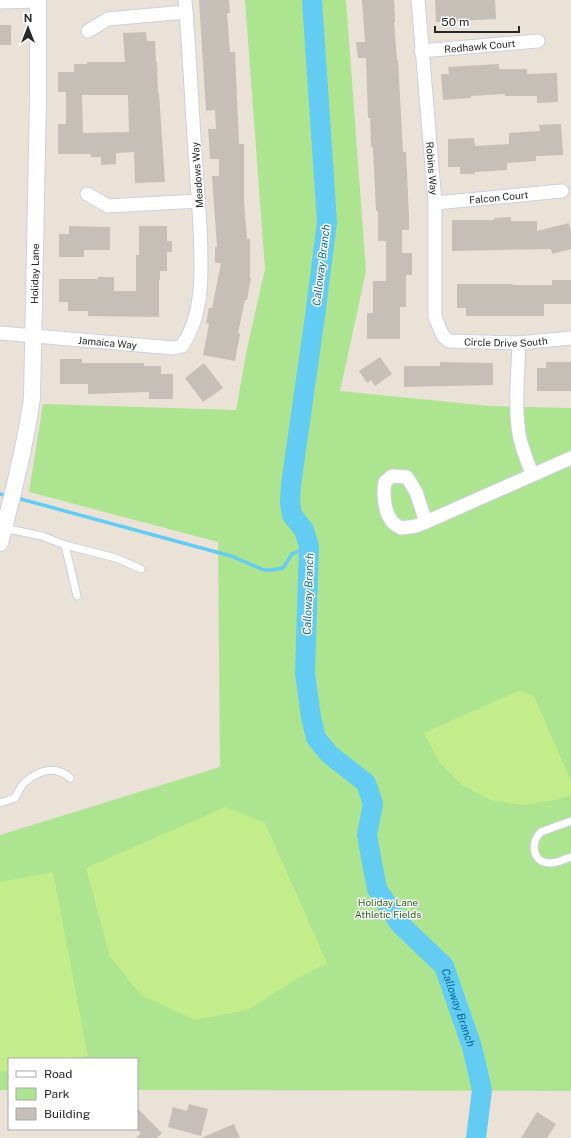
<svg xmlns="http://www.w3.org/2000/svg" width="571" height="1138" viewBox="0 0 571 1138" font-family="'Public Sans',sans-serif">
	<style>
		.green { fill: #ace490 }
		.pitch { fill: #c3ec8b }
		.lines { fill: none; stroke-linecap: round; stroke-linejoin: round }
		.stream { stroke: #63ccf3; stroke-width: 3.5 }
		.river { stroke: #63ccf3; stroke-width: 20 }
		.building { fill: #c5bfb7; fill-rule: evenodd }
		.service-casing { stroke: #ccd0e1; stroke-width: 9 }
		.minor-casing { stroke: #ccd0e1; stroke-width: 15 }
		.tertiary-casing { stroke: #ccd0e1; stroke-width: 18 }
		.service { stroke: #fff; stroke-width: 7 }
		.minor { stroke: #fff; stroke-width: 13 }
		.tertiary { stroke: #fff; stroke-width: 16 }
		.labels { text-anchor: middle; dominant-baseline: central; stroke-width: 3; stroke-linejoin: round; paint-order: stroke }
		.street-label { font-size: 10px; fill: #272727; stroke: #fff }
		.park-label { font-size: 10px; fill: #266416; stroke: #fff }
		.water-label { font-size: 11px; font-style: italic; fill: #086799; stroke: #fff }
	</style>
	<rect width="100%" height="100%" fill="#eae2d7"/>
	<path class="green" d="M245,0h101l20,271 -26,120 150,15 81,2v683l-434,-1v-31h-128v31h-9v-255l220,-68 -2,-225 -189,-50 14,-88 193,6 11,-61 18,-80z"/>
	<path class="pitch" d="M520,690l14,6 37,85v14l-16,5 -32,5 -32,-5 -29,-15 -23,-23 -15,-29z
		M225,807l40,16 62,140 -25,13 -55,34 -52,10 -54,-25 -31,-38 -24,-89z
		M53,872l35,184 -17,3h-62v12l-9,1v-190z"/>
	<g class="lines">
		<path class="stream" d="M0,494l9,2
			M17,498l214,58 33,14h8l11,-2 9,-14 7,-3 7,3 3,3"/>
		<path class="river" id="s1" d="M312,0l15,222 -12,94 -24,169 -1,18 2,12 12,15 5,16 -4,127 6,44 5,21 13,16 37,29 7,21 -6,31 10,54 23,35 44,42 28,81 10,43 -6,48"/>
	</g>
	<path class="building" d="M199,0h30l1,13h-3l3,39h5l4,92h5v57l3,38h3v38l1,1 -4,22h-2l-7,33 2,1 -5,27 -32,-6 6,-31 -3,-1 3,-15h3l9,-45h-6v-16h2l-5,-71h7v-17h-9l-1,-18 -1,-12h8l-1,-19 -9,1z
		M362,0h32l1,22h-1l3,38h1l5,92h3l3,64v14h-7v23h10v22h-6v32h-6v32h-33v-26h6v-32h13v-40h-8v-30h-2l-3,-64h-2l-1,-29h-2l-2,-60h-8l-2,-16h9z
		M435,0h60l1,19 -60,3z
		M0,25h11v20h-11z
		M146,32l1,9h8l1,21h1l1,31h1l6,89 -30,1 -1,-31 -18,1v11l-15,1v-8h-10v-3h-33v-30h8v-32h-8v-20h16v-8h13v-2h38l-2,-29zM82,95h46l1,37 -46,1z
		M499,64v5h28v5l30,-1 1,29 -21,1v-7h-32v-2l-34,2v2l-28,2 -2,-26h8l-1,-7z
		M561,124l2,31 -27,1v5l-29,2v7l-32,2v2h-15v-7h-12v-28l26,-1 1,8 34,-2v-11l31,-2 -1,-6z
		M511,217v4h26v10l32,-8 2,10v16l-19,5 -1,-5 -99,2v-31h42v-2z
		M69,226l41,1v23h-26v7h-25v-23h10z
		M139,226h28v15h5v11h-5v19h-7v9h-1v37l-71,-1v-5h-20v-9h-9v-23h39v-2h16v14h22v-36h3z
		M552,280h19v24h-27v12h-78v-8h-9v-24h56v1h39z
		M380,357l12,17 -17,12 -4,-6 -4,3 -8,-12z
		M60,359h22v4h62v3h17v8h12v25h-24v-7l-61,2v-10h-28z
		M440,362l53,1v22l-89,2v-21h36z
		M546,362h25v29h-34v-23h9z
		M204,363l19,25 -20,14 -18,-24z
		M189,1104l19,5 -7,27 -33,-9 5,-20 14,4z
		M137,1108l25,25 -5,5h-21l5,-5 -4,-3z
		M537,1112l19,12 -9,14h-26z
		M234,1124l6,14h-39z"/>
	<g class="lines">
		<defs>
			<path id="service" d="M4,528l38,8 23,9 12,51
				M65,545l51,13 25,11
				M0,803l15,-5c3,-5 6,-13 10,-16 14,-12 31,-17 45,-4
				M571,821l-30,11c-11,10 -9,30 8,31 7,1 15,-4 22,-6"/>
			<g id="minor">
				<path id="s2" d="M418,0l17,203v114l8,19 6,5 70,2 52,-5"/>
				<path d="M0,2l38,-1"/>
				<path d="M88,31l20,-12 78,-7"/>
				<path id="s3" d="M421,51l117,-10"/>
				<path d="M87,194l21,12 91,-5"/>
				<path id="s4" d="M435,203l127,-12"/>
				<path id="s5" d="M0,333l173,15 9,-2c24,-35 19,-82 18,-121 -2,-30 -4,-59 -6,-88 -3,-46 -5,-92 -9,-137"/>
				<path d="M519,343c-1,32 -5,65 1,96 3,12 8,24 12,35"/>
				<path d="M426,522l-10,-30 -9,-15 -15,-1 -7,6c-2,12 -1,28 6,38 2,4 7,6 10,8l15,-2 10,-4 145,-64"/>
			</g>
			<g id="tertiary">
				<path id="s6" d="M0,543c13,-48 25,-96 32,-145l6,-299v-99"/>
			</g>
		</defs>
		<use href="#service" class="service-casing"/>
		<use href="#minor" class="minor-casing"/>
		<use href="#tertiary" class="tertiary-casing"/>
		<use href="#service" class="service"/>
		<use href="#minor" class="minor"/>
		<use href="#tertiary" class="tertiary"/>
	</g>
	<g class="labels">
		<g class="street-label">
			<text stroke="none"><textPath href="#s3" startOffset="59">Redhawk Court</textPath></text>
			<text stroke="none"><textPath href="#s2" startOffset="169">Robins Way</textPath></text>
			<text transform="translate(197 175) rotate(-94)">Meadows Way</text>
			<text stroke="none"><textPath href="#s4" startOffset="64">Falcon Court</textPath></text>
			<text stroke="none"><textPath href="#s6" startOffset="273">Holiday Lane</textPath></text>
			<text stroke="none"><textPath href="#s2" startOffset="403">Circle Drive South</textPath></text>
			<text stroke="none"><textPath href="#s5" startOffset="108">Jamaica Way</textPath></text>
		</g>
		<g class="park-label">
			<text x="388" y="902">Holiday Lane<tspan x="388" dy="12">Athletic Fields</tspan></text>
		</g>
		<g class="water-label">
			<text transform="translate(321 265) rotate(-83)">Calloway Branch</text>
			<text transform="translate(308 594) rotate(-88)">Calloway Branch</text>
			<text stroke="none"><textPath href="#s1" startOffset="1070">Calloway Branch</textPath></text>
		</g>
	</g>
	<rect x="8" y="1058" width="130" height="72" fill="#ffffff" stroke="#a9a9a9"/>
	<rect x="16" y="1071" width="20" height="6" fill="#ffffff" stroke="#a9a9a9"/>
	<text x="44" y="1078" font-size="12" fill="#272727">Road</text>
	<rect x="16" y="1088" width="20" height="12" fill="#ace490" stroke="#a9a9a9"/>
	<text x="44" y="1098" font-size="12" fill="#272727">Park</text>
	<rect x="16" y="1108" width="20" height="12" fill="#c5bfb7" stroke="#a9a9a9"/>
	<text x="44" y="1118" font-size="12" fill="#272727">Building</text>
	<g transform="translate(28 28)" stroke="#ffffff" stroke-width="3" paint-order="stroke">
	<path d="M0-3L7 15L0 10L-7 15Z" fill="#272727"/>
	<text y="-6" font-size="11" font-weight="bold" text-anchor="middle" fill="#272727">N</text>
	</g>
	<path d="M435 26v6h84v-6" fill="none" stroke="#272727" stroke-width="2"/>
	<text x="441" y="26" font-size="12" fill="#272727" stroke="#ffffff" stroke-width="3" paint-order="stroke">50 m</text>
</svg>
